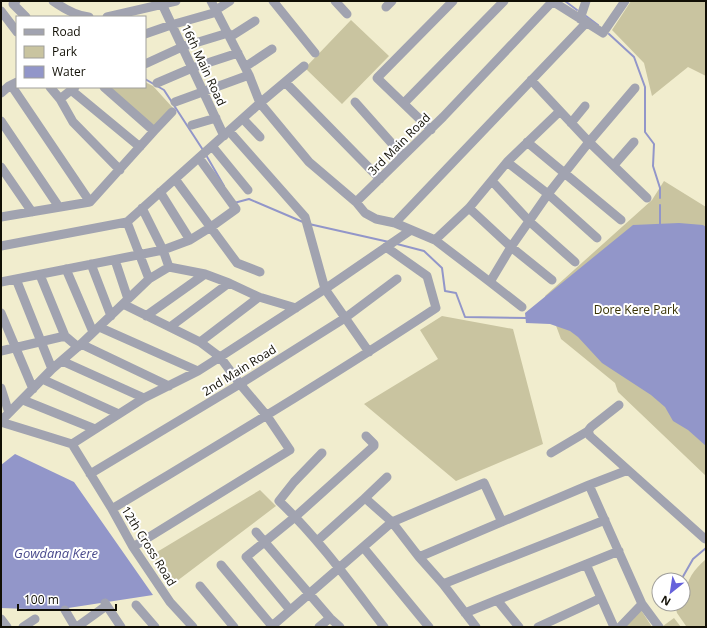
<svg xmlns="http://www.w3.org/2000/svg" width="707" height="628" viewBox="0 0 707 628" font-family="'Open Sans',sans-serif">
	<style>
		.green { fill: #c9c4a0 }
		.water { fill: #9296c9 }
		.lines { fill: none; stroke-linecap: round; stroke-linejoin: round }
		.stream { stroke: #9296c9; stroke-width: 2 }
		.minor { stroke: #a1a3b0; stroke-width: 9 }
		.labels { text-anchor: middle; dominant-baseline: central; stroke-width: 4; stroke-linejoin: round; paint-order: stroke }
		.street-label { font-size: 12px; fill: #110f05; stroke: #fff }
		.park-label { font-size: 12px; fill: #373102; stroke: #fff }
		.water-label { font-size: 13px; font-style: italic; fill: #494a8c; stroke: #fff }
	</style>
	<rect width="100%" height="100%" fill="#f1edce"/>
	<path class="green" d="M631,1h75v75l-18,-9 -36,29 -8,-33 -32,-33z
		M351,20l38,36 -47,48 -37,-36z
		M145,82l8,4 20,22 -20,20 -47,-41h39z
		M664,181l42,26v269l-88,-84 -3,-9 -54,-44 -16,-43 107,-96z
		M442,316l71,13 30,115 -87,37 -92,-77 74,-45 -18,-29z
		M260,490l16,16 -103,78 -21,-29z
		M706,559v68l-20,-1 -9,-13 -2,-8 8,-1v-6l3,-2c0,-17 8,-26 20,-37z
		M641,610l11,17h-27z
		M674,618l7,9h-17l-1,-1z"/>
	<path class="water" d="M679,223l24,2 3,2v219l-18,-16 -15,-9 -8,-14 -14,-12 -49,-32 -24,-26 -8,-6 -20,-7 -24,-1 -1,-10 108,-88z
		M15,454l59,28 79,113 -98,15 -54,-2v-143z"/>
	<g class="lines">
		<path class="stream" d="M565,1l12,9
			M586,16l12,9
			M609,34l25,23 11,30v45l9,12 -1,22 7,22v10
			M145,79l19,11 39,60
			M206,155l18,31
			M234,203l15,-4 54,23
			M309,224l80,18
			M660,224v-19
			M397,244l27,7 18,17 3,23 11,2 9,24 62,1
			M681,580l12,-21 13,-11"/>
		<path class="minor" d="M16,1l-3,3 13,13
			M53,1c10,7 23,15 36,16
			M211,1l38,74 11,28 49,59 47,40 87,-85 110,-116
			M273,1l42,52
			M335,1l12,13
			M552,1l51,32 22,-32
			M162,4l62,132
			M386,7l6,-6
			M216,10l14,-9
			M1,11l16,21
			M107,17l69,-16
			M580,19l6,-18
			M145,34l26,-9 46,-13
			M230,37l25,-16
			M145,64l37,-17 46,-14
			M245,67l27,-18
			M285,82l19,-16
			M157,83l35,-15 46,-15
			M11,85l79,117
			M50,87l10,12
			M75,87l-15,12 13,23 47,48
			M71,90l69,57
			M1,93l8,-7 8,-4
			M175,102l74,-27
			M355,102l48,54
			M404,103l100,-102
			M560,111l29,31 46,-54
			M243,119l17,18
			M1,121l58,86
			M571,123l14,-17
			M192,125l24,-7
			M431,130l-54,-52 76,-77
			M154,131l18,-19
			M229,131l76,86 20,72 44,63
			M527,142l94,78
			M212,146l36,44
			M507,162l41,32 -37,53 -21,35 -55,-42 34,-32 38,-46 53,-51 -29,-31
			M614,165l20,-23
			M1,167l31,45
			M175,179l62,84 23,9
			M492,181l38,41 45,40
			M160,192l30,48
			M90,202l64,-71 -50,-44
			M356,202l9,11 11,6 19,4 40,17
			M142,208l21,42 6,17
			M469,208l42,39 41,33
			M1,217l89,-15
			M127,222l22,57
			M395,223l192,-201
			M597,238l-49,-44 41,-52 58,56
			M1,246l126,-24 133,-119 25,-21 95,97
			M115,260l13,39
			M91,264l20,52
			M66,269l27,63
			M40,275l25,61 13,11
			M16,279l36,90
			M1,282l162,-32 27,-10 21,-13 25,-18 -37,-51
			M490,282l32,25
			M123,304l77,38 20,15 20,27 27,32 23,34 -157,97
			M1,313l32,76
			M146,316l59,-42
			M99,327l99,44
			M170,327l59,-44
			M200,342l59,-45
			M81,344l88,42
			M1,351l64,-15
			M62,361l82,37
			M42,379l77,35
			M1,388l8,25
			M23,400l72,29
			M619,405l-28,22 -3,4 2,5 38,34
			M1,421l51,-52 29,-25 68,-65 20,-12 36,7 24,9 30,14 37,11
			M1,422l71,22 40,65 21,38 37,55 23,25
			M72,444l72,-46 54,-27 22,-14 105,-68 86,-59
			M322,453l-28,29 -15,19c40,38 72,83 105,126
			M551,453l37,-22
			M90,474l150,-90 105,-66 52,-39
			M589,485l39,-15 77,69
			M365,498l22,-21
			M112,509c109,-66 218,-131 324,-201l-9,-32 -41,-29
			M256,532l74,86 10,9
			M317,541l48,-43 27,24 92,-39 18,39
			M363,547l66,80
			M419,557l24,27 33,43
			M586,564l28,63
			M221,565l51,61
			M443,584l162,-64
			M200,586l34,41
			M105,603l16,24
			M642,604l17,23
			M136,605l19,22
			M65,610l10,17
			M290,610l-44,-53 49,-40 79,-71v-2l-8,-8
			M465,613l32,-13
			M1,619l6,8
			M23,627l12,-8
			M77,627l29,-21
			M271,627l121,-105 27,35 170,-72 53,119 -22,23
			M319,627l11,-9
			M519,627l-22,-27 122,-49
			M538,627l63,-29"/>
	</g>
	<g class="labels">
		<g class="street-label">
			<text transform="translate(204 65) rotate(65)">16th Main Road</text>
			<text transform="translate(399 144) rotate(-45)">3rd Main Road</text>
			<text transform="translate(239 370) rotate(-32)">2nd Main Road</text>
			<text transform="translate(149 546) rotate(58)">12th Cross Road</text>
		</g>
		<g class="park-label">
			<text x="636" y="309">Dore Kere Park</text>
		</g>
		<g class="water-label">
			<text x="56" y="553">Gowdana Kere</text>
		</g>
	</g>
	<rect width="707" height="628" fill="none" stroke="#110f05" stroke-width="4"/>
	<rect x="16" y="16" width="130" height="72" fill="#ffffff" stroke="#a09f9b"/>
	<rect x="24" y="29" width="20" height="6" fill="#a1a3b0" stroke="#a09f9b"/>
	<text x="52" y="36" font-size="12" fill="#110f05">Road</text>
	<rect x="24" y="46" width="20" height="12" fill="#c9c4a0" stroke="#a09f9b"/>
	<text x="52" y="56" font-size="12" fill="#110f05">Park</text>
	<rect x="24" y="66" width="20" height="12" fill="#9296c9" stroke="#a09f9b"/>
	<text x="52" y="76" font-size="12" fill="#110f05">Water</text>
	<g transform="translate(671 592) rotate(210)"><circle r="19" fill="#ffffff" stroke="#a09f9b"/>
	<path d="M0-3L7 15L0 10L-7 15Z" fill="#6662db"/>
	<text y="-6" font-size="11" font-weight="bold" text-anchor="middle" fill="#110f05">N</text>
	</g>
	<path d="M18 604v6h98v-6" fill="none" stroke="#110f05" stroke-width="2"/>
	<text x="24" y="604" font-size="12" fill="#110f05" stroke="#ffffff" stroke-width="3" paint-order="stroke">100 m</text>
</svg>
